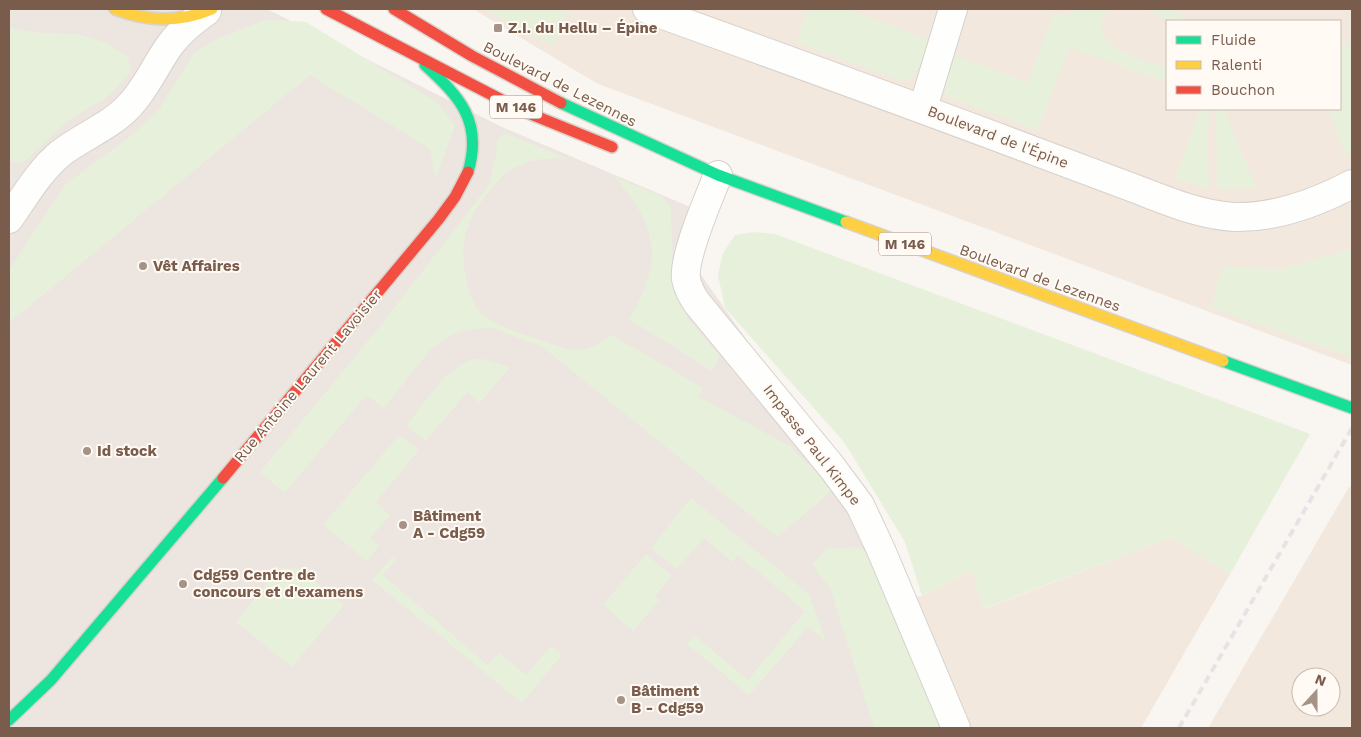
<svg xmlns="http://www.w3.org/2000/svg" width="1361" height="737" viewBox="0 0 1361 737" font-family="'Work Sans',sans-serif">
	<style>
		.residential { fill: #f2e8de; fill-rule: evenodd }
		.industrial { fill: #ede5e0 }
		.green { fill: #e7f0db }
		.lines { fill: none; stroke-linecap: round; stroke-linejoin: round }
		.street-casing { stroke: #d7d1cb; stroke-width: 30 }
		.fast-casing { stroke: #d9d2cb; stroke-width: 14 }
		.slow-casing { stroke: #d9d2cb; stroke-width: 14 }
		.jam-casing { stroke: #d9d2cb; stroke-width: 14 }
		.street { stroke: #fefefd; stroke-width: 28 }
		.fast { stroke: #16e098; stroke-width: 11 }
		.slow { stroke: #ffcf43; stroke-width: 11 }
		.jam { stroke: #f24e42; stroke-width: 11 }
		.rail { stroke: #e6e3e7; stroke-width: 4; stroke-dasharray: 8 5; stroke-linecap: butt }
		.poi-dot { fill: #a69286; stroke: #fffaf3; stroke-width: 2 }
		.labels { text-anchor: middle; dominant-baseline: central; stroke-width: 4; stroke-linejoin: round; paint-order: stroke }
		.shield { fill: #fffaf3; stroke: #a28b7f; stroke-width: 1 }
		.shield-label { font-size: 14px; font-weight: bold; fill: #7a5c4d }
		.poi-label { font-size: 15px; font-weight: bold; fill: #7a5c4d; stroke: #fffaf3; text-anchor: start }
		.street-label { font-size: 15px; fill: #7a5c4d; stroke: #fffaf3 }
	</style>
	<rect width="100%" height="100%" fill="#f9f5f0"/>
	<path class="residential" d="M473,9h879v356l-754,-281zM1167,21h173v88h-173z
		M1349,487l3,1v240h-144zM1301,677h30v30h-30z
		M1171,537l59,37 -89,154h-181l-53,-130 15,-2 50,-26 12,39z"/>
	<path class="industrial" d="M9,9h258l235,118 214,91 -19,51 107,153 156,306h-951z"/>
	<path class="green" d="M483,9h85l-14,37z
		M807,9h40l81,31c-5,15 -8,38 -26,41l-105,-38z
		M1073,9h36c-29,34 34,53 58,58v15l-98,-34 -31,82 -92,-34 -2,-7 4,-12 -6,-2 7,-22 79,30 26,-71 15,6z
		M1146,9h29l8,10 7,2h-22z
		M267,19l39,3 132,81 17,23 -20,53 -5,-30 -120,-74 -301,248v-53l57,-86 66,-49 26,-24 36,-58 21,-13z
		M9,28l32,5 37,1 27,8 23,15 3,14 -13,15 -14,13 -37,22 -42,40 -7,2 -9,-2z
		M1340,43l12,4v103l-7,6 -16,-47h11z
		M1200,109h10l-3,29 2,50 -34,-9z
		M1216,109h8l32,79 -39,1z
		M504,133l65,26c-19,-1 -37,-1 -55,9 -10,5 -20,17 -27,26 -23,29 -28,53 -20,89 2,10 7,24 15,31 16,13 39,20 59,26 33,11 40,17 71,-5l91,53 -4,9 91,49 42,43 -14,14 -41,34 -237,-192 -49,-17 -18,1 -22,6 -21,15 -46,58 -18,-13 -81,98 -25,-21 121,-147 108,-140 7,-30 1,-14z
		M613,176l50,21 8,10 2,75 15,37 32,37 -8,15 -83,-52c35,-57 29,-95 -16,-143z
		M754,232l21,2 535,200 -80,140 -59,-37 -188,72 -11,-39 -50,26 -17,-54 -61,-100 -119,-134 -7,-33 5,-22 12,-18z
		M1352,249v108l-140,-49 9,-41 60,2z
		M473,359h10l27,8 -30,36 -13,-11 -41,49 -20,-15c18,-22 39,-58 67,-67z
		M399,435l20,15 -43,52 14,13 -20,23 9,8 -12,15 -44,-36z
		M691,498l118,96 17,48 -18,-15 -59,68 -62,-51 7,-9 54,45 57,-69 -67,-56 -6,7 -28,-24 -27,31 -26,-21z
		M860,547l13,14 70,167h-69l-44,-140 -18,-23 15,-17z
		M646,554l26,22 -17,20 5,4 -27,31 -30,-26z
		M392,557l4,3 -13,15 105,90 11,-12 27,22 25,-29 11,9 -40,48 -150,-123z
		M279,568l21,1 44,36 -52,62 -56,-45z"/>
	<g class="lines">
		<defs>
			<path id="street" d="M647,9c130,47 260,94 390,143 33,12 66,25 99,37 31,12 64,26 98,28 42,1 82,-14 118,-33
				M923,108l30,-99
				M718,175c-9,23 -35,81 -32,104 2,9 6,17 11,24l134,163 29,39 21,45 75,178
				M9,219c16,-23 31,-49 52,-66 22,-17 50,-27 69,-48 17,-18 26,-41 40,-60 10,-14 23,-24 37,-34"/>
			<path id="fast" d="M425,65c35,32 58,57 43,107
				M561,103l157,72 128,47
				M1223,361l129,47
				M9,720l42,-40 172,-202"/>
			<path id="slow" d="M115,9c33,13 64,14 97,0
				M846,222l377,139"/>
			<path id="jam" d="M326,9l197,102 89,36
				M394,9l78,47 89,47
				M223,478l215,-258 17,-23 13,-25"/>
		</defs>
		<use href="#street" class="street-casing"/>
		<use href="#fast" class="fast-casing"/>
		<use href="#slow" class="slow-casing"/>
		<use href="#jam" class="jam-casing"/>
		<use href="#street" class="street"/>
		<use href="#fast" class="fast"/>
		<use href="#slow" class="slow"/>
		<use href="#jam" class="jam"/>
		<path class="rail" d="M1179,728l173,-300"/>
	</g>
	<g class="poi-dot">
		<rect x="493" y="23" width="10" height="10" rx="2.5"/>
		<circle cx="143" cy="266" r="5"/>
		<circle cx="87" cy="451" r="5"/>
		<circle cx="403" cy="525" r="5"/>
		<circle cx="183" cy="584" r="5"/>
		<circle cx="621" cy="700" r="5"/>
	</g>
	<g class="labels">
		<g class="shield">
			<rect x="490" y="95.5" width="52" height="23" rx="4"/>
			<rect x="879" y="232.5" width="52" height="23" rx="4"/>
		</g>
		<g class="shield-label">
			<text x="516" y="107">M 146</text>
			<text x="905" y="244">M 146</text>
		</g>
		<g class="poi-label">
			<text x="508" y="28">Z.I. du Hellu – Épine</text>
			<text x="153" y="266">Vêt Affaires</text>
			<text x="97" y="451">Id stock</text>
			<text x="413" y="516">Bâtiment<tspan x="413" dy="17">A - Cdg59</tspan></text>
			<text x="193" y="575">Cdg59 Centre de<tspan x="193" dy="17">concours et d'examens</tspan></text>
			<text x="631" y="691">Bâtiment<tspan x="631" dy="17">B - Cdg59</tspan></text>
		</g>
		<g class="street-label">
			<text transform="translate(560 84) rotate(27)">Boulevard de Lezennes</text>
			<text transform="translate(998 137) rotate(21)">Boulevard de l'Épine</text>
			<text transform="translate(1040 278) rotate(20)">Boulevard de Lezennes</text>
			<text transform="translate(308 376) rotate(-50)">Rue Antoine Laurent Lavoisier</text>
			<text transform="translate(812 445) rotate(52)">Impasse Paul Kimpe</text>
		</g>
	</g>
	<rect width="1361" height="737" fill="none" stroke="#7a5c4d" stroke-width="20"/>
	<rect x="1166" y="20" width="175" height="90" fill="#fffaf3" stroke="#cabbb1"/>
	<rect x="1176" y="36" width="25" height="8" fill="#16e098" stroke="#cabbb1"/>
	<text x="1211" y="45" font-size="15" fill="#7a5c4d">Fluide</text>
	<rect x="1176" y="61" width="25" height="8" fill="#ffcf43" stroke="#cabbb1"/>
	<text x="1211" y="70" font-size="15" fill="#7a5c4d">Ralenti</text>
	<rect x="1176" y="86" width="25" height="8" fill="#f24e42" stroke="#cabbb1"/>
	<text x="1211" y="95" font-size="15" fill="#7a5c4d">Bouchon</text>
	<g transform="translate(1316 692) rotate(21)"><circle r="24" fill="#fffaf3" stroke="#cabbb1"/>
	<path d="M0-4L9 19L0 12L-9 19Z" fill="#a69286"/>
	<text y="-8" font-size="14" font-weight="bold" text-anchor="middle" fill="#7a5c4d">N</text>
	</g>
</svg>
